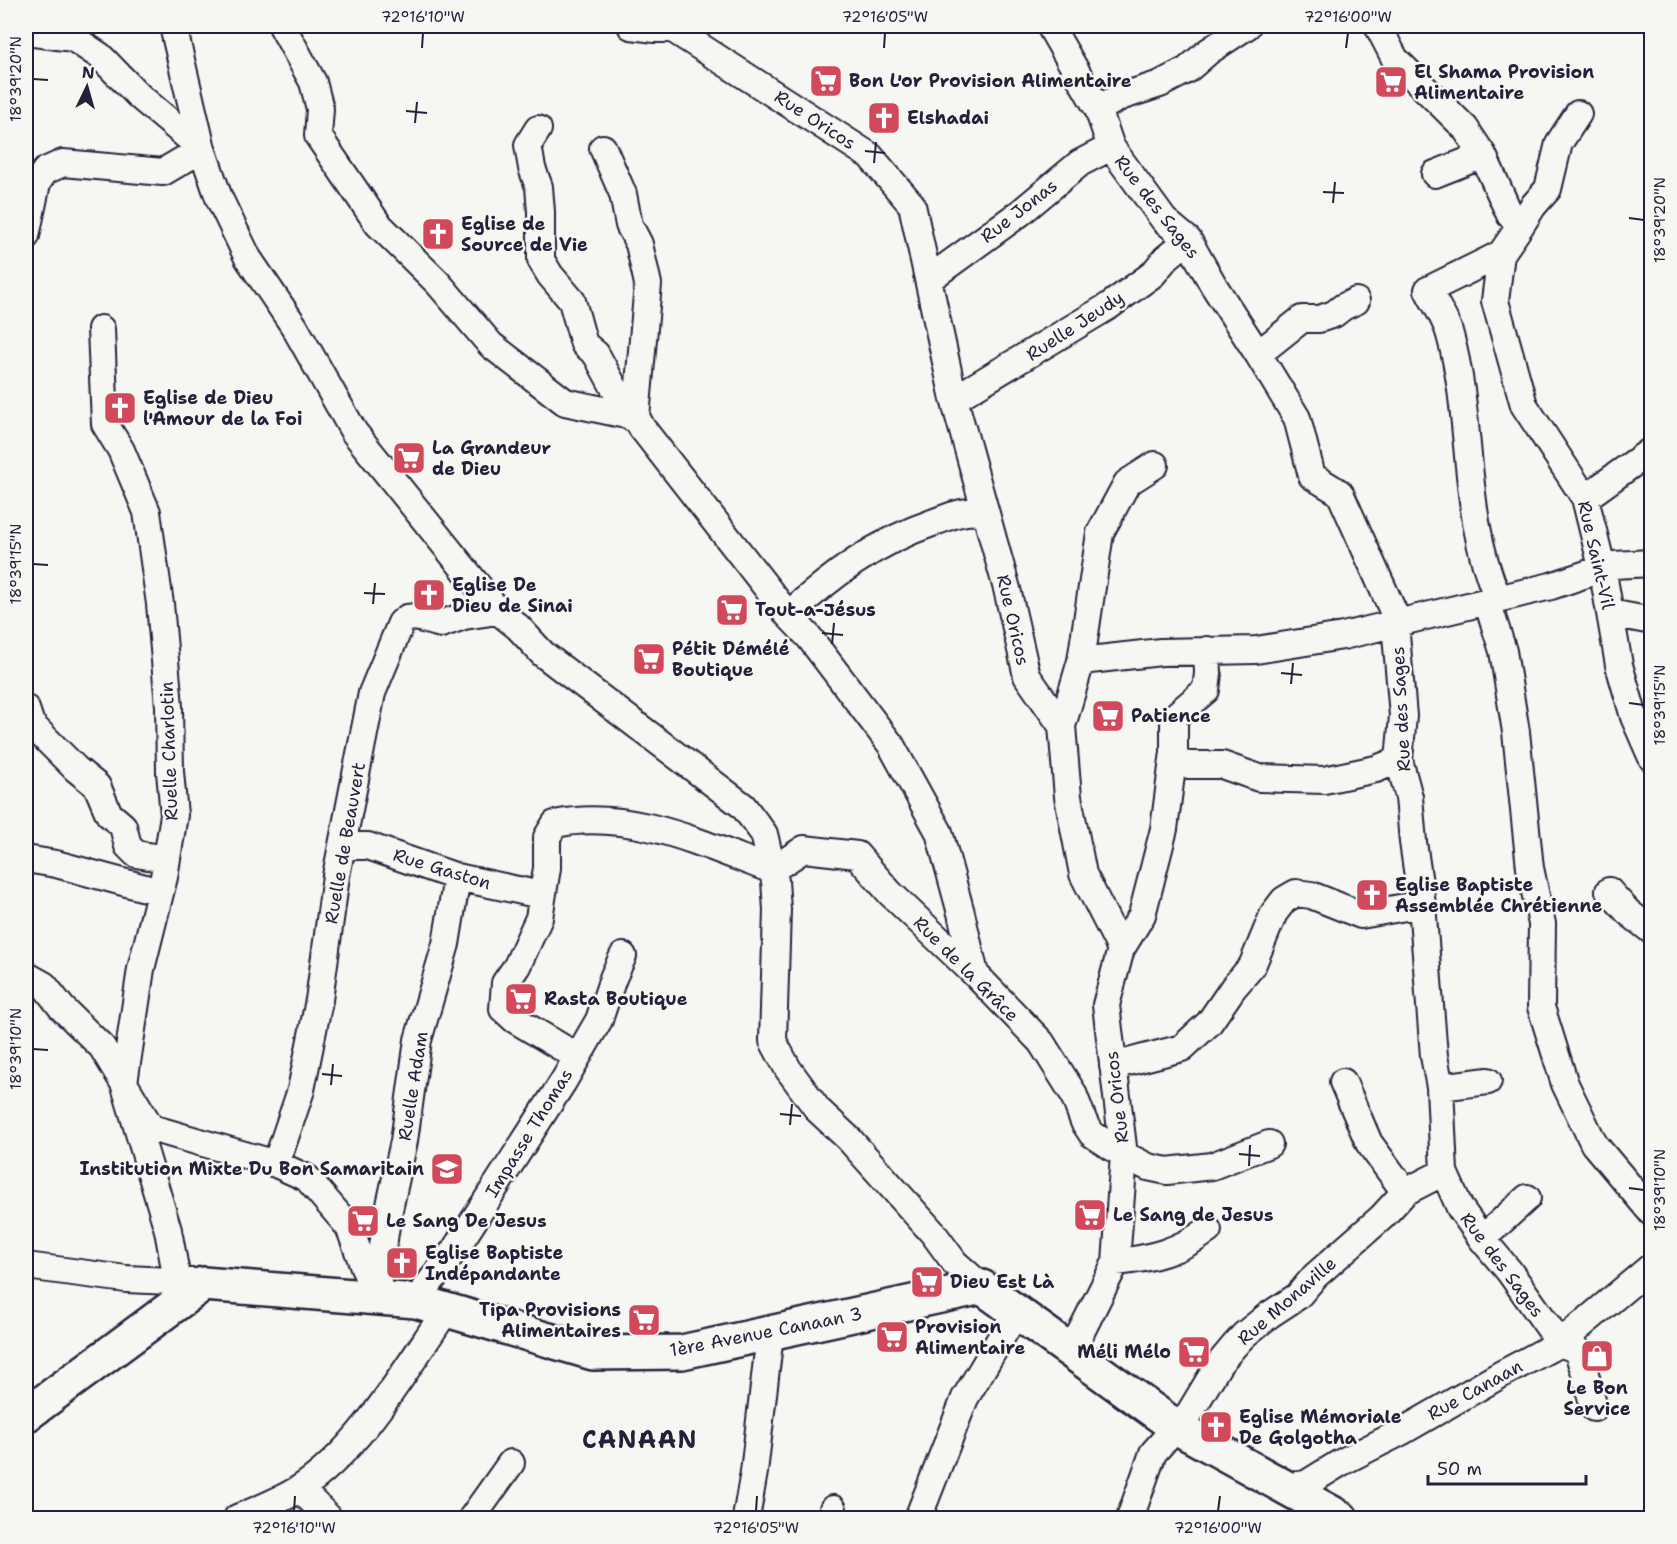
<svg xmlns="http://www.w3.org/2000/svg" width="1677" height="1544" viewBox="0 0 1677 1544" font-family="'Shantell Sans',sans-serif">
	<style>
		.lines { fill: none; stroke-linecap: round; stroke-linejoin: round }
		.minor-casing { stroke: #22223b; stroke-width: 30 }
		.major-casing { stroke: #22223b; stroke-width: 38 }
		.minor { stroke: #f6f6f2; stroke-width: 26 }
		.major { stroke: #f6f6f2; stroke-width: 33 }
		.ticks { fill: none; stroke: #22223b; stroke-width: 2 }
		.labels { text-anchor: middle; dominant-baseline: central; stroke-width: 5; stroke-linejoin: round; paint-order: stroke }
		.poi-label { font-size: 18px; font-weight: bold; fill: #22223b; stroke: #f6f6f2; text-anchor: start }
		.street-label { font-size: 18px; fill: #22223b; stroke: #f6f6f2 }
		.district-label { font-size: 24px; font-weight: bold; letter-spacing: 1.5px; fill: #22223b; stroke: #f6f6f2 }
		.neatline { fill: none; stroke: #22223b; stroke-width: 2 }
		.ticks-label { font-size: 15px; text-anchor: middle; fill: #22223b }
	</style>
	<rect width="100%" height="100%" fill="#f6f6f2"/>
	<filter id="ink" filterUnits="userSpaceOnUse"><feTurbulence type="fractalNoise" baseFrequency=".0167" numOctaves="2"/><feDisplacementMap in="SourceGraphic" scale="12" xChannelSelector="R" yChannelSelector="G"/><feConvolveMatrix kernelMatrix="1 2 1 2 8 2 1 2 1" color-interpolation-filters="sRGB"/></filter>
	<g filter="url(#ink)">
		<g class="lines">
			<defs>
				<path id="minor" d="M173,26l29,123 17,49 29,60 46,68 60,106 144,179 20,16 25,27 200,152 21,28 11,47 2,29 -4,131 15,28 30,41 31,29 84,94 22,30 27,24
					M282,26l31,56 7,27 -2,27 60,88 60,59 53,62 74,57 71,15 6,11 146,187 21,22 82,108 48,87 22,81 14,61
					M631,26l24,3h20
					M668,26l202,130 42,49 42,194 53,190 20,87 35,50 6,71 15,77 38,75 -15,56 18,150 -8,107 -36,72 -12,14
					M1050,26l48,83 13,38 53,73 24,20 26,46 44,68 39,64 15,58 28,17 53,118 2,12 8,93 -4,44 10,37 4,45 9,62 12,152 6,31 4,85 16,36 22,31 27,32 51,72 17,7 7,20 10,38
					M1378,26l17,33 70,69 18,27 27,60 11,10 -20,29 -6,47 29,104 61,93 17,69 17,98 15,52 18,41
					M26,32l47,6 27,18 39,40 63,53 -39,23 -100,-9 -18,8 -8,12 -11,53
					M1098,109l22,-12 40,-13 27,-14 22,-19 38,-25
					M538,129l-10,16 4,23 7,19 2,25v48l9,15 22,26 12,43 12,10 34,63
					M603,148l20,46 6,31 10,19 9,40 -12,133
					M1435,174l48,-19
					M1521,225l12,-19 15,-17 11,-46 19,-29
					M929,279l91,-66 60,-50 31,-16
					M101,329l4,95 16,26 26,62 13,92 9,102 1,66 4,43 -10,62 -23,92 -17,114 44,147 9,50
					M1258,354l44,-35h17l15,-5 9,-7 13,-6
					M954,399l155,-93 44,-32 13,-16 22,-18
					M1585,498l67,-48
					M1498,598c-37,-83 -24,-177 -48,-263 -4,-16 -15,-31 -22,-45l73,-36
					M1487,601l16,50 13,81 14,136 12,56 -1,83 24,77 29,60 58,69
					M1610,613l42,8
					M788,615c43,-39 88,-73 144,-92 21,-8 30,-13 53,-11
					M1081,661l80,-9 95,-2 87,-14 208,-50 62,-21 39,-2
					M26,709l5,15 45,45 21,17 12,28 14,12 5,20 8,8 30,5
					M1062,726l19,-65 19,-128 27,-50 28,-18
					M1173,762l16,3h33l37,13 65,2 52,-11 23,-9
					M343,846h25l89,31 84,18
					M26,859l30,5 104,28
					M1609,891l19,21 24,19
					M1121,949l21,-34 22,-86 10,-77v-35l32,-27 2,-17 -1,-23
					M26,975l18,10 18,23 40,39 49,81 125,36 31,14 42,49 26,69
					M576,1056l-62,-37 -11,-10 2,-26 12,-17 22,-48 8,-50v-31l8,-13c75,-16 149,21 217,46l32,-21 53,6 33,38 85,81 66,68 32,51 11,29 8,12 32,21 24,12 19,4 45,-5 57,-22
					M1113,1066l69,-18 27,-25 24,-35 19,-22 22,-53 10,-13 12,-7 15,2 50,20 61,-11
					M1343,1082l26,61 36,49
					M1440,1087l48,-6
					M276,1164l25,-74 18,-90 17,-124 36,-183 29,-70 6,-5 9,-1 25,7 23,-8 34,-5
					M1482,1239l45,-41
					M1116,1262c34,-3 64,-11 92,-32
					M26,1266l100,13 68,3
					M376,1294l11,-75 17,-78 14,-101 28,-96 11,-67
					M416,1301l40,-53 107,-166 36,-62 14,-42 10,-22
					M1284,1487l22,-3 34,-21 61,-31 99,-57 60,-32 92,-77
					M300,1489l29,29
					M237,1518c20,-8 43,-17 62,-29 60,-38 108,-122 148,-180
					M472,1518l39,-55
					M746,1518l8,-46 16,-138
					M832,1518l1,-9
					M918,1518l47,-120 52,-87
					M1130,1518l23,-65 23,-26 10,-8 33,-55 15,-18 10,-11 25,-20 29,-19 17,-20 67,-59 23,-25 39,-20"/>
				<path id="major" d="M26,1415l177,-131 213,17 177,52 89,-1 300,-65 194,140 165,91"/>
			</defs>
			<use href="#minor" class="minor-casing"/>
			<use href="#major" class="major-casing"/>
			<use href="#minor" class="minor"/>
			<use href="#major" class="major"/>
		</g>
	</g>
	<path class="ticks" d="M422,48l1,-15M884,48l1,-15M1346,48l2,-15M33,79l15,1M406,111l21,2M415,123l2,-21M865,151l20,2M874,163l2,-21M1323,192l21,1M1333,203l2,-21M1629,218l15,2M33,564l15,1M364,593l21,1M373,604l2,-21M822,633l21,2M832,644l2,-21M1281,673l21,2M1291,684l2,-21M1629,703l15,2M33,1049l15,1M322,1074l20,2M331,1085l2,-21M780,1114l21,2M790,1125l2,-21M1239,1154l21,2M1249,1166l1,-21M1629,1188l15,2M294,1511l1,-15M756,1511l1,-15M1218,1511l2,-15"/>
	<defs>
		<symbol id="supermarket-square" viewBox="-11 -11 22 22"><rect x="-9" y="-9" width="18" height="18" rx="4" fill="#d1495b" stroke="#f6f6f2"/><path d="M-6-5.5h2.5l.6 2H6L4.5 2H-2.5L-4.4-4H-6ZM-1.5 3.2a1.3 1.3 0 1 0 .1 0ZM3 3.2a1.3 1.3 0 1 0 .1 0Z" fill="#fff"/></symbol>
		<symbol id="church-square" viewBox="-11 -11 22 22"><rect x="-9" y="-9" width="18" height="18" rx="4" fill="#d1495b" stroke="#f6f6f2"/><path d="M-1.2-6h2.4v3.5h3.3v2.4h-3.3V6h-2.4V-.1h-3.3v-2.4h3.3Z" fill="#fff"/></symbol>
		<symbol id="school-square" viewBox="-11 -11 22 22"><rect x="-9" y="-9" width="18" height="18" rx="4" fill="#d1495b" stroke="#f6f6f2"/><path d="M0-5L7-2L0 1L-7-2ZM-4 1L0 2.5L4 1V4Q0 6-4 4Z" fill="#fff"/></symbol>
		<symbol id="shop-square" viewBox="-11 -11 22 22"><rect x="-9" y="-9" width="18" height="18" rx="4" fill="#d1495b" stroke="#f6f6f2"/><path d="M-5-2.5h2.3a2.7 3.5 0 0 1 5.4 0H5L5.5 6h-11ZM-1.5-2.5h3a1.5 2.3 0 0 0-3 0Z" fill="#fff"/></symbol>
	</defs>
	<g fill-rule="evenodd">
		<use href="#supermarket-square" x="807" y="62" width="38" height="38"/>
		<use href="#supermarket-square" x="1372" y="63" width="38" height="38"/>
		<use href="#church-square" x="865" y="99" width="38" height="38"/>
		<use href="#church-square" x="419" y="215" width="38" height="38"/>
		<use href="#church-square" x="101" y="389" width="38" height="38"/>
		<use href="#supermarket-square" x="390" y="439" width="38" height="38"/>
		<use href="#church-square" x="410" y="576" width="38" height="38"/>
		<use href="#supermarket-square" x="713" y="591" width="38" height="38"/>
		<use href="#supermarket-square" x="630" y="640" width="38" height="38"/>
		<use href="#supermarket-square" x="1089" y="697" width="38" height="38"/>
		<use href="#church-square" x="1353" y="876" width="38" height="38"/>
		<use href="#supermarket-square" x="502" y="980" width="38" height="38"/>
		<use href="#school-square" x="428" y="1150" width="38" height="38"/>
		<use href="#supermarket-square" x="1071" y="1196" width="38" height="38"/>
		<use href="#supermarket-square" x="344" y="1202" width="38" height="38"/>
		<use href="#church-square" x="383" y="1244" width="38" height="38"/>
		<use href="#supermarket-square" x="908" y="1263" width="38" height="38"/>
		<use href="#supermarket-square" x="625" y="1301" width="38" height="38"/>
		<use href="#supermarket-square" x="873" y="1318" width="38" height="38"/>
		<use href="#supermarket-square" x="1175" y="1333" width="38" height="38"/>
		<use href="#shop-square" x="1578" y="1337" width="38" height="38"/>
		<use href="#church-square" x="1197" y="1408" width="38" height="38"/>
	</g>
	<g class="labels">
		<g class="poi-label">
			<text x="1414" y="72">El Shama Provision<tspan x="1414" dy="21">Alimentaire</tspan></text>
			<text x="849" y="81">Bon L'or Provision Alimentaire</text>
			<text x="907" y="118">Elshadai</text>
			<text x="461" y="224">Eglise de<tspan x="461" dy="21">Source de Vie</tspan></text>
			<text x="143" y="398">Eglise de Dieu<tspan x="143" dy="21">l'Amour de la Foi</tspan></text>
			<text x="432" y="448">La Grandeur<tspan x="432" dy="21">de Dieu</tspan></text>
			<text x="452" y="585">Eglise De<tspan x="452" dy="21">Dieu de Sinai</tspan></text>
			<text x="755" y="610">Tout-a-Jésus</text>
			<text x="672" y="649">Pétit Démélé<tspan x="672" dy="21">Boutique</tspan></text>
			<text x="1131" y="716">Patience</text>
			<text x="1395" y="885">Eglise Baptiste<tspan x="1395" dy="21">Assemblée Chrétienne</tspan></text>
			<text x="544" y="999">Rasta Boutique</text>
			<text x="424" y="1169" text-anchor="end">Institution Mixte Du Bon Samaritain</text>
			<text x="1113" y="1215">Le Sang de Jesus</text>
			<text x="386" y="1221">Le Sang De Jesus</text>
			<text x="425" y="1253">Eglise Baptiste<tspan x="425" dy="21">Indépandante</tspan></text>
			<text x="950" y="1282">Dieu Est Là</text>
			<text x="621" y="1310" text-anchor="end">Tipa Provisions<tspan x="621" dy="21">Alimentaires</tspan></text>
			<text x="915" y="1327">Provision<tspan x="915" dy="21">Alimentaire</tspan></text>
			<text x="1171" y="1352" text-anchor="end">Méli Mélo</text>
			<text x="1597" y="1388" text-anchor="middle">Le Bon<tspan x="1597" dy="21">Service</tspan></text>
			<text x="1239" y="1417">Eglise Mémoriale<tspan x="1239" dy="21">De Golgotha</tspan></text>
		</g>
		<g class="street-label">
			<text transform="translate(815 120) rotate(33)">Rue Oricos</text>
			<text transform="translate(1157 207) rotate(52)">Rue des Sages</text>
			<text transform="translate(1019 211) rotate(-38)">Rue Jonas</text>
			<text transform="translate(1075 326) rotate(-33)">Ruelle Jeudy</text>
			<text transform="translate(1596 555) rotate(77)">Rue Saint-Vil</text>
			<text transform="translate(1013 620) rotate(77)">Rue Oricos</text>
			<text transform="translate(1401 709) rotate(-93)">Rue des Sages</text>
			<text transform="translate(169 751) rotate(-92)">Ruelle Charlotin</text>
			<text transform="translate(345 843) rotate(-80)">Ruelle de Beauvert</text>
			<text transform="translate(442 869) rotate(17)">Rue Gaston</text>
			<text transform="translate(966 969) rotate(45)">Rue de la Grâce</text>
			<text transform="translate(413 1086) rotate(-81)">Ruelle Adam</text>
			<text transform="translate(1117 1097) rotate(-97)">Rue Oricos</text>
			<text transform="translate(529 1133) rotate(-58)">Impasse Thomas</text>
			<text transform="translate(1502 1265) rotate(53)">Rue des Sages</text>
			<text transform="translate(1287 1301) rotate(-41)">Rue Monaville</text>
			<text transform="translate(766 1332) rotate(-11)">1ère Avenue Canaan 3</text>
			<text transform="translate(1475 1390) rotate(-29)">Rue Canaan</text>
		</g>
		<g class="district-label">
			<text x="640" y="1440">CANAAN</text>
		</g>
	</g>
	<rect width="1677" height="1544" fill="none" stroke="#f6f6f2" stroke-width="66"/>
	<g transform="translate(87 87) rotate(5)" stroke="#f6f6f2" stroke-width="4.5" paint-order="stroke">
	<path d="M0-4.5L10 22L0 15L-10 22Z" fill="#22223b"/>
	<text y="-9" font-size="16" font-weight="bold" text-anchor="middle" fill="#22223b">N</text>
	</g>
	<path d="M1428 1475v9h158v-9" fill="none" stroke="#22223b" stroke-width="3"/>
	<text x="1437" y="1475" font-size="18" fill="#22223b" stroke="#f6f6f2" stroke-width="4.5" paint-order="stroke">50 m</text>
	<rect x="33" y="33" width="1611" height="1478" class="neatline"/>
	<g class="ticks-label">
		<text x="423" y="22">72°16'10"W</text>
		<text x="885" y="22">72°16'05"W</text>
		<text x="1348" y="22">72°16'00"W</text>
		<text transform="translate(16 79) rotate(-90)" y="5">18°39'20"N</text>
		<text transform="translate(1660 220) rotate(-90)" y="5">18°39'20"N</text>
		<text transform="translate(16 564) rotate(-90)" y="5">18°39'15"N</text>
		<text transform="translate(1660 705) rotate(-90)" y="5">18°39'15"N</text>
		<text transform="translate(16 1049) rotate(-90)" y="5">18°39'10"N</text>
		<text transform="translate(1660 1190) rotate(-90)" y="5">18°39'10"N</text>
		<text x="294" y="1533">72°16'10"W</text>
		<text x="756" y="1533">72°16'05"W</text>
		<text x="1218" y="1533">72°16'00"W</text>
	</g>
</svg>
